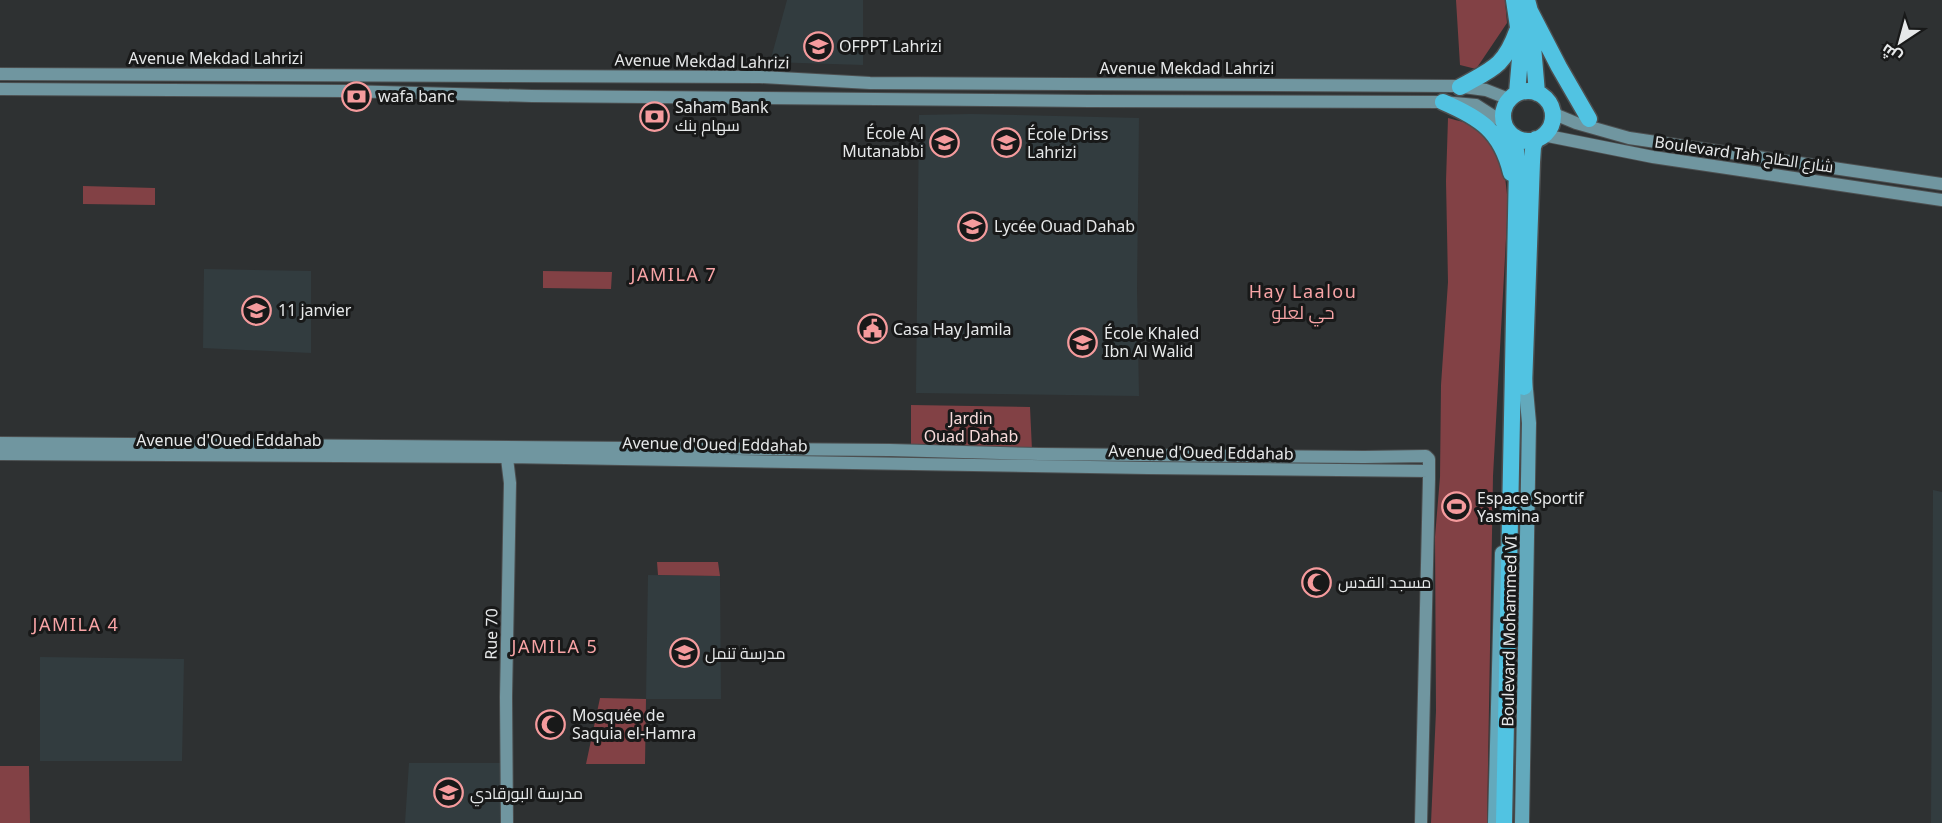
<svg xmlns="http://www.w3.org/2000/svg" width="1942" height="823" viewBox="0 0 1942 823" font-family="'Noto Sans',Cairo,sans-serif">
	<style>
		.built { fill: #323c3f }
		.green { fill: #824145 }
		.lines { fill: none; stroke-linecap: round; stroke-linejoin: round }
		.secondary-casing { stroke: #4c4f50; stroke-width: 14 }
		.primary-casing { stroke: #4c4f50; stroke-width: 16 }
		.highway-casing { stroke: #4c4f50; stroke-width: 19 }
		.secondary { stroke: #7096a0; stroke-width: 12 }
		.primary { stroke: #63a9bc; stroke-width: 14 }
		.highway { stroke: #51c3e2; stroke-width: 16 }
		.labels { text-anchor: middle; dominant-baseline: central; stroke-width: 6; stroke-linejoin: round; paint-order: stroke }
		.poi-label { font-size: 16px; fill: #e6e8e9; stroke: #181919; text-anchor: start }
		.street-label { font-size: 16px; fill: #e6e8e9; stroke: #181919 }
		.park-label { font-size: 16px; fill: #f7dbdb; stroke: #181919 }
		.neighbourhood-label { font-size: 18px; letter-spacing: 1.5px; fill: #f8a4a6; stroke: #181919 }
	</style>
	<rect width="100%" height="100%" fill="#2e3132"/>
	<path class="built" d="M787,0h76v65l-93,-3z
		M972,114l167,4 -2,172 2,106 -223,-3 3,-278z
		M204,269l107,2v82l-108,-5z
		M1933,490l9,2v331h-11z
		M648,575l72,1 1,123h-75z
		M40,657l144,2 -2,102h-142z
		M409,763h94v60h-98z"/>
	<path class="green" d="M1456,0h49l2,23 -31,46 -16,-4z
		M1448,118c10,3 24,5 32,10 24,14 25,50 28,74l-15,274 -6,347h-56l5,-112 -1,-174 5,-60 1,-92 7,-103 -2,-101z
		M83,186l72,2v17l-72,-1z
		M543,271l69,1 -1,17 -68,-1z
		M911,405l119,2 2,43 -121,-1z
		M657,562h61l2,14 -62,-1z
		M600,698l46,1 -1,65h-59z
		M0,766h29l1,57h-30z"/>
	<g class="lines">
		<defs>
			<path id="secondary" d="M0,74l760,3 110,6 586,3 30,4 23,9
				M0,89l345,2 187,5 557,5 354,1 33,3 28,18
				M1552,113l24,10 53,15 313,46
				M1543,135l110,22 289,43
				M0,443l890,7 149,4 325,3 62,-1 3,3v20l-8,344
				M506,450l4,33 -4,214 1,126
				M0,454l507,3 641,11 281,3"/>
			<path id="primary" d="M1495,823l7,-270
				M1522,823l7,-400 -4,-45"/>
			<path id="highway" d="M1514,0l7,47 -4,46
				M1527,0l3,11 7,82
				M1530,11l29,56 30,52
				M1460,87c32,-18 44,-20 57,-56
				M1503 116a25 25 0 1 1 50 0a25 25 0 1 1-50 0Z
				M1443,102c37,16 58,29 68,71
				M1524,387l8,-225 1,-15 3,-8
				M1504,823l13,-658 -2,-28"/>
		</defs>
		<use href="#secondary" class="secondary-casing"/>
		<use href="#primary" class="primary-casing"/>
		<use href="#highway" class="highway-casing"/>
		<use href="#secondary" class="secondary"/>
		<use href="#primary" class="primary"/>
		<use href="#highway" class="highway"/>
	</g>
	<defs>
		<symbol id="university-ring" viewBox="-11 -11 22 22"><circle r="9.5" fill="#181919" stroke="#f59b9d" stroke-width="1.5"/><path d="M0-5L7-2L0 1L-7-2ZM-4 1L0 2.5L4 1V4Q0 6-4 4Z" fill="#f59b9d"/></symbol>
		<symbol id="bank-ring" viewBox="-11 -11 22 22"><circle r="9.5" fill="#181919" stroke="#f59b9d" stroke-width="1.5"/><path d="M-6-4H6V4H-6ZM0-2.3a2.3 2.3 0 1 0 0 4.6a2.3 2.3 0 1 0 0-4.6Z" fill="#f59b9d"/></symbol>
		<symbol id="school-ring" viewBox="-11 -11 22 22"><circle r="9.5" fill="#181919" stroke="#f59b9d" stroke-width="1.5"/><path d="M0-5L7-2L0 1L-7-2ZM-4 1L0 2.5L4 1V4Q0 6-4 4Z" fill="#f59b9d"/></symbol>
		<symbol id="civic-ring" viewBox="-11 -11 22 22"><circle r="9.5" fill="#181919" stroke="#f59b9d" stroke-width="1.5"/><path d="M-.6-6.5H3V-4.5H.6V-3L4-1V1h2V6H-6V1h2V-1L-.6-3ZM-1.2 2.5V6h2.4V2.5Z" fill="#f59b9d"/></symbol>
		<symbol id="stadium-ring" viewBox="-11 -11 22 22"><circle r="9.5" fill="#181919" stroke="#f59b9d" stroke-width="1.5"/><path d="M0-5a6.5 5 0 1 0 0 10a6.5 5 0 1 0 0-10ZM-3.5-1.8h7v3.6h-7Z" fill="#f59b9d"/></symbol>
		<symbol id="mosque-ring" viewBox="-11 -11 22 22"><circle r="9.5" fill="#181919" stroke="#f59b9d" stroke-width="1.5"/><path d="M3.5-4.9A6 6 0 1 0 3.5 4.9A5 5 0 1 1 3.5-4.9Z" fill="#f59b9d"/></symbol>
	</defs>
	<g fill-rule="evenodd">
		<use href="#university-ring" x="802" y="30" width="33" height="33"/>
		<use href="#bank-ring" x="340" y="80" width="33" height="33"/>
		<use href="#bank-ring" x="638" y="100" width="33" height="33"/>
		<use href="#school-ring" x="928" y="126" width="33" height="33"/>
		<use href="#school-ring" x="990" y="126" width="33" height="33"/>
		<use href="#school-ring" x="956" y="210" width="33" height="33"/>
		<use href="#school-ring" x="240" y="294" width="33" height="33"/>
		<use href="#civic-ring" x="856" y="312" width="33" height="33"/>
		<use href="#school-ring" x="1066" y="326" width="33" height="33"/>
		<use href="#stadium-ring" x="1440" y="490" width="33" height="33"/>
		<use href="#mosque-ring" x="1300" y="566" width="33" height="33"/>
		<use href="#school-ring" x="668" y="636" width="33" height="33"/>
		<use href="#mosque-ring" x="534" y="708" width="33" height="33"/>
		<use href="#school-ring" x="432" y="776" width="33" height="33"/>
	</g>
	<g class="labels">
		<g class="poi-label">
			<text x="839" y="46">OFPPT Lahrizi</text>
			<text x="378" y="96">wafa banc</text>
			<text x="675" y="107">Saham Bank<tspan x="675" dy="18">سهام بنك</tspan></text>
			<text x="924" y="133" text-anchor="end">École Al<tspan x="924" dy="18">Mutanabbi</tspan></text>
			<text x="1027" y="134">École Driss<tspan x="1027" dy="18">Lahrizi</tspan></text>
			<text x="994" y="226">Lycée Ouad Dahab</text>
			<text x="278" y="310">11 janvier</text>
			<text x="893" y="329">Casa Hay Jamila</text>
			<text x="1104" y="333">École Khaled<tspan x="1104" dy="18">Ibn Al Walid</tspan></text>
			<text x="1477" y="498">Espace Sportif<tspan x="1477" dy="18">Yasmina</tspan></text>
			<text x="1338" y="582">مسجد القدس</text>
			<text x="705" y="653">مدرسة تنمل</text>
			<text x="572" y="715">Mosquée de<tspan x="572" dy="18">Saquia el-Hamra</tspan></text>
			<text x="470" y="793">مدرسة البورقادي</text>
		</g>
		<g class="street-label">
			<text x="216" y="58">Avenue Mekdad Lahrizi</text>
			<text transform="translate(702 61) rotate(1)">Avenue Mekdad Lahrizi</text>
			<text x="1187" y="68">Avenue Mekdad Lahrizi</text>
			<text transform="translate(1744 154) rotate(8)">Boulevard Tah شارع الطاح</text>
			<text x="229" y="440">Avenue d'Oued Eddahab</text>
			<text transform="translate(715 444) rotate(1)">Avenue d'Oued Eddahab</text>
			<text transform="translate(1201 452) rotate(1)">Avenue d'Oued Eddahab</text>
			<text transform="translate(1509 631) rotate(-89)">Boulevard Mohammed VI</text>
			<text transform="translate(491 634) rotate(-89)">Rue 70</text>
		</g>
		<g class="park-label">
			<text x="971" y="418">Jardin<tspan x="971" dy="18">Ouad Dahab</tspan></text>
		</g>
		<g class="neighbourhood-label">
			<text x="674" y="274">JAMILA 7</text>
			<text x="1303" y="291">Hay Laalou<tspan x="1303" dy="21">حي لعلو</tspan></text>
			<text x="76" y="624">JAMILA 4</text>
			<text x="555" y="646">JAMILA 5</text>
		</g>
	</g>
	<g transform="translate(1900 42) rotate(216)" stroke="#181919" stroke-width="4.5" paint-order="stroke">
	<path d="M0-4.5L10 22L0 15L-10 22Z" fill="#e6e8e9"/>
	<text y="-9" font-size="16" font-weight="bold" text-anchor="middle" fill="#e6e8e9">ش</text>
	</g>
</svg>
